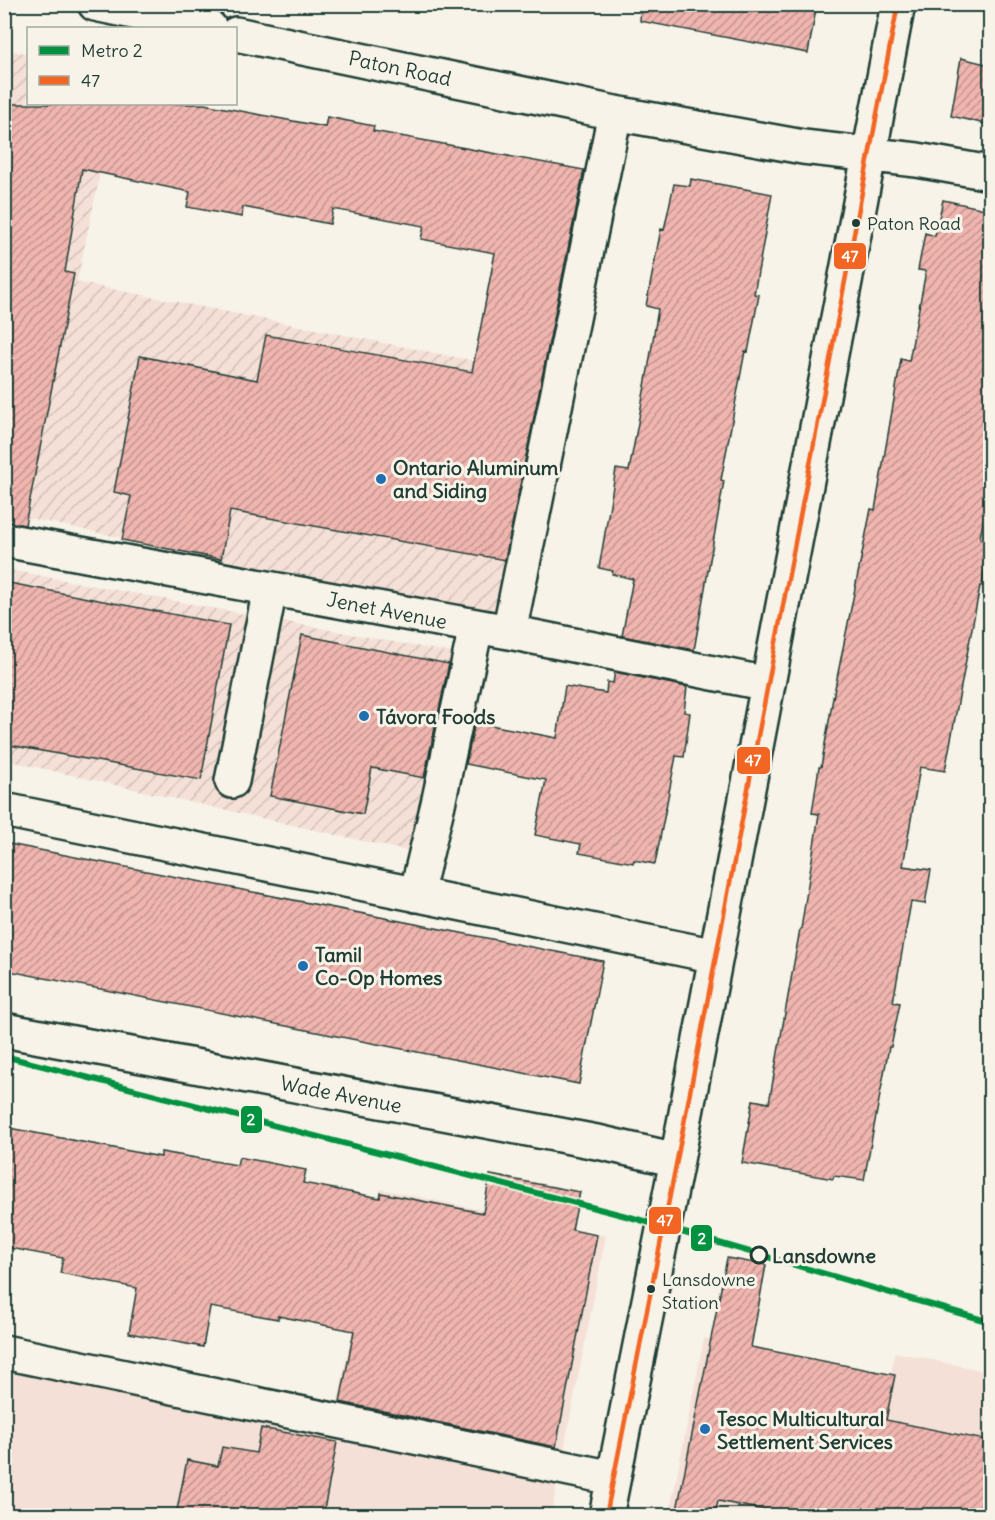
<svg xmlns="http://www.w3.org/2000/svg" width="995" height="1520" viewBox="0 0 995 1520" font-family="Delius,sans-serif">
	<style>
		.built { fill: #f5e0d7 }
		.industrial { fill: url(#industrial-furrows) }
		.building { fill: url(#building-hatch); stroke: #1f3d34; stroke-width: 1.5 }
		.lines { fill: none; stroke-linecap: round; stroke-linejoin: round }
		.minor-casing { stroke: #1f3d34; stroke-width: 38 }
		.minor { stroke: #f7f3e8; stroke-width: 33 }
		.bus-1-casing { stroke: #f7f3e8; stroke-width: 9 }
		.bus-1 { stroke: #f26522; stroke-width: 4.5 }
		.metro-1-casing { stroke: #f7f3e8; stroke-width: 10 }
		.metro-1 { stroke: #00923f; stroke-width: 6 }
		.bus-dot { fill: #1f3d34; stroke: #f7f3e8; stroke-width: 2 }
		.poi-dot { fill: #1f6fb2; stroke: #f7f3e8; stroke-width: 2 }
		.stop-dot { fill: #f7f3e8; stroke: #1f3d34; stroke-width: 3 }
		.labels { text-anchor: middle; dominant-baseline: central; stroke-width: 6; stroke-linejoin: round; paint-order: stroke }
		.bus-label { font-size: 18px; fill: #1f3d34; stroke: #f7f3e8; text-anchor: start }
		.street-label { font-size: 20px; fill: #1f3d34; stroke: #f7f3e8 }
		.poi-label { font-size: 20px; font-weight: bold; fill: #1f3d34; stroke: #f7f3e8; text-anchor: start }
		.stop-label { font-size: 20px; font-weight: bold; fill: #1f3d34; stroke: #f7f3e8; text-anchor: start }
		.line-badge { stroke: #f7f3e8; stroke-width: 2 }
		.badge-label { font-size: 16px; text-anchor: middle; font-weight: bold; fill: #fff }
	</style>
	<defs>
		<pattern id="industrial-furrows" width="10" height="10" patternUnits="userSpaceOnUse" patternTransform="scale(1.5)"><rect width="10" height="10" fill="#f5e0d7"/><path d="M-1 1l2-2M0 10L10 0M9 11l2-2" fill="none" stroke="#d2c1b9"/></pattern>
		<pattern id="building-hatch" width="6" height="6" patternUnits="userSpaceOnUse" patternTransform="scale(1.5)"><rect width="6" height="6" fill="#f0b5af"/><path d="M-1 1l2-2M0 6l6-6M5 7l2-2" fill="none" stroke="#c2948f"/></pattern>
	</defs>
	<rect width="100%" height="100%" fill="#f7f3e8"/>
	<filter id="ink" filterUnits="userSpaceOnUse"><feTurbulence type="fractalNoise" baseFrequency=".0167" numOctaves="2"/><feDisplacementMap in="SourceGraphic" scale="12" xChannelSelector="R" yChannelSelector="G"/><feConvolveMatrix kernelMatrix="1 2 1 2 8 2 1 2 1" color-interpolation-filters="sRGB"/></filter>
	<g filter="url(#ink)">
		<path class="built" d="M381,1189l225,47 -55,279h-546l-1,-171 332,66z
			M704,1338l187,36 4,-22 95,20v143l-321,1z"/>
		<path class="industrial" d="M5,49l23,5v50h87l-38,178 474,94 -46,237 -266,-50 -234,-50z
			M5,569l480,90 -43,200 -437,-99z"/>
		<path class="building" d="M641,4h176l-9,49 -168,-32z
			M961,58l29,7v60l-39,-9z
			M4,104h200l121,23 2,-10 47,9 -1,5 211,39 -79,390 -275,-49 -9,48 -99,-19 9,-44 -17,-4 26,-136 117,24 9,-45 206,37 23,-119 -74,-14 3,-13 -91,-17 -3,15 -87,-17 -1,10 -55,-10 3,-15 -108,-23 -17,103 9,2 -49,251 -21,-3z
			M691,179l81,15 -18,100 5,1 -11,57 -3,-1 -24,129 3,1 -30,169 -72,-14 11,-57 -21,-5 1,-3 -14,-3 17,-99 13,2 19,-101 10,-61 -12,-3 15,-77 3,1 10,-46 16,2z
			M943,200l47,10v275l-10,53 10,2 -8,46h-2l-35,185 -25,-4 -17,99 28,4 -6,34 -14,-2 -18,100 7,1 -9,44h-2l-25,133 -30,-4 -1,3 -91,-16 11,-63 16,3 31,-174h1l18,-115 -7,-1 7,-46h2l12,-69 38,-189 4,1 26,-151 8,2 17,-90 -8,-1 7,-37 10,3z
			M4,582l225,43 -28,155 -197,-36z
			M302,635l147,29 -25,114 -52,-10 -9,46 -93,-18z
			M615,672l72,15 -3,25 6,1 -6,44 -8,-1 -21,108 -21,-4 -1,3 -54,-10 2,-9 -46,-9 11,-55 -80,-16 9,-42 82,16 8,-52 41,7 1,-11 6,1z
			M4,843l599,118 -24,123 -575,-114z
			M4,1127l157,30v-5l76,13 2,-8 67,13 -3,13 77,15 1,-5 102,20 7,-38 90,17 -8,38 25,5 -41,212 -216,-45 14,-71 -76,-15v3l-68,-12 -7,40 -74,-14 8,-45 -77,-15 3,-15 -59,-11z
			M727,1258l39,7 -15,82 144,28 -9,45 104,21v74h-201l-71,-14 -3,14h-39z
			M261,1428l76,14 -14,73h-147l11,-55 31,6 4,-19 34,6z"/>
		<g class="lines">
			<defs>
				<path id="minor" d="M95,4l115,24
					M236,34l379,79 188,34 114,13 73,13
					M4,540l505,92 259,52
					M509,632l106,-519
					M232,781l38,-192
					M4,810l712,146
					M416,895l22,-91 38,-177
					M4,1030l598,113 75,17
					M4,1352l609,126
					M606,1516l71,-356 221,-1156"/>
			</defs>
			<use href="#minor" class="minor-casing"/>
			<use href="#minor" class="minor"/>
			<defs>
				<path id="bus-1" d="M606,1516l71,-356 221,-1156"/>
			</defs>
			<use href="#bus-1" class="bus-1-casing"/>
			<use href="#bus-1" class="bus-1"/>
			<defs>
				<path id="metro-1" d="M4,1056l626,161 360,105"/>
			</defs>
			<use href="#metro-1" class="metro-1-casing"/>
			<use href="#metro-1" class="metro-1"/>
		</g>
	</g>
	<g class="bus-dot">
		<circle cx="856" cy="223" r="5"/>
		<circle cx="651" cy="1289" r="5"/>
	</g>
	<g class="poi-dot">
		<circle cx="381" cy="479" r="6"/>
		<circle cx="364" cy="716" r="6"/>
		<circle cx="303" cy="966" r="6"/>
		<circle cx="705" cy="1429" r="6"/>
	</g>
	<circle class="stop-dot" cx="759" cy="1255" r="8"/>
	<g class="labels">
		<g class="bus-label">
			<text x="867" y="223">Paton Road</text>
			<text x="662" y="1279">Lansdowne<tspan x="662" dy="23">Station</tspan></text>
		</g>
		<g class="street-label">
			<text transform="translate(400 68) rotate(12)">Paton Road</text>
			<text transform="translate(387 610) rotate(11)">Jenet Avenue</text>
			<text transform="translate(341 1094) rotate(11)">Wade Avenue</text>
		</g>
		<g class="poi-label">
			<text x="393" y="467">Ontario Aluminum<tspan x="393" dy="23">and Siding</tspan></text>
			<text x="376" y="716">Távora Foods</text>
			<text x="315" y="954">Tamil<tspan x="315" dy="23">Co-Op Homes</tspan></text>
			<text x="717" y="1418">Tesoc Multicultural<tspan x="717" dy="23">Settlement Services</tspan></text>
		</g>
		<g class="stop-label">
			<text x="772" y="1255">Lansdowne</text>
		</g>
	</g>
	<g class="line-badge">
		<rect x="833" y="242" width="34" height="28" rx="6" fill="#f26522"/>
		<rect x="736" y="746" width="35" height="29" rx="6" fill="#f26522"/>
		<rect x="240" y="1105" width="23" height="29" rx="6" fill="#00923f"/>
		<rect x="648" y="1206" width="34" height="29" rx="6" fill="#f26522"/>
		<rect x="690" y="1224" width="23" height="28" rx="6" fill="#00923f"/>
	</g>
	<g class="badge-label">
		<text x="850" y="262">47</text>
		<text x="753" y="766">47</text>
		<text x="251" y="1125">2</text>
		<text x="665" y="1226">47</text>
		<text x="702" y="1244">2</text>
	</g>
	<rect width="995" height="1520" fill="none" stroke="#f7f3e8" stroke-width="24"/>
	<rect x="12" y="12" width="971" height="1496" fill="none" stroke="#1f3d34" stroke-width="2" filter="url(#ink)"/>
	<rect x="27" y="27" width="210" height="78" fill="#f7f3e8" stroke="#a1aaa0" stroke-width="1.5"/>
	<rect x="39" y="46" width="30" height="9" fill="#00923f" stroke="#a1aaa0" stroke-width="1.5"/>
	<text x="81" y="57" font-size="18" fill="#1f3d34">Metro 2</text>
	<rect x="39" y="76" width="30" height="9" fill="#f26522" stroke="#a1aaa0" stroke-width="1.5"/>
	<text x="81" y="87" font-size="18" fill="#1f3d34">47</text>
</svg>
